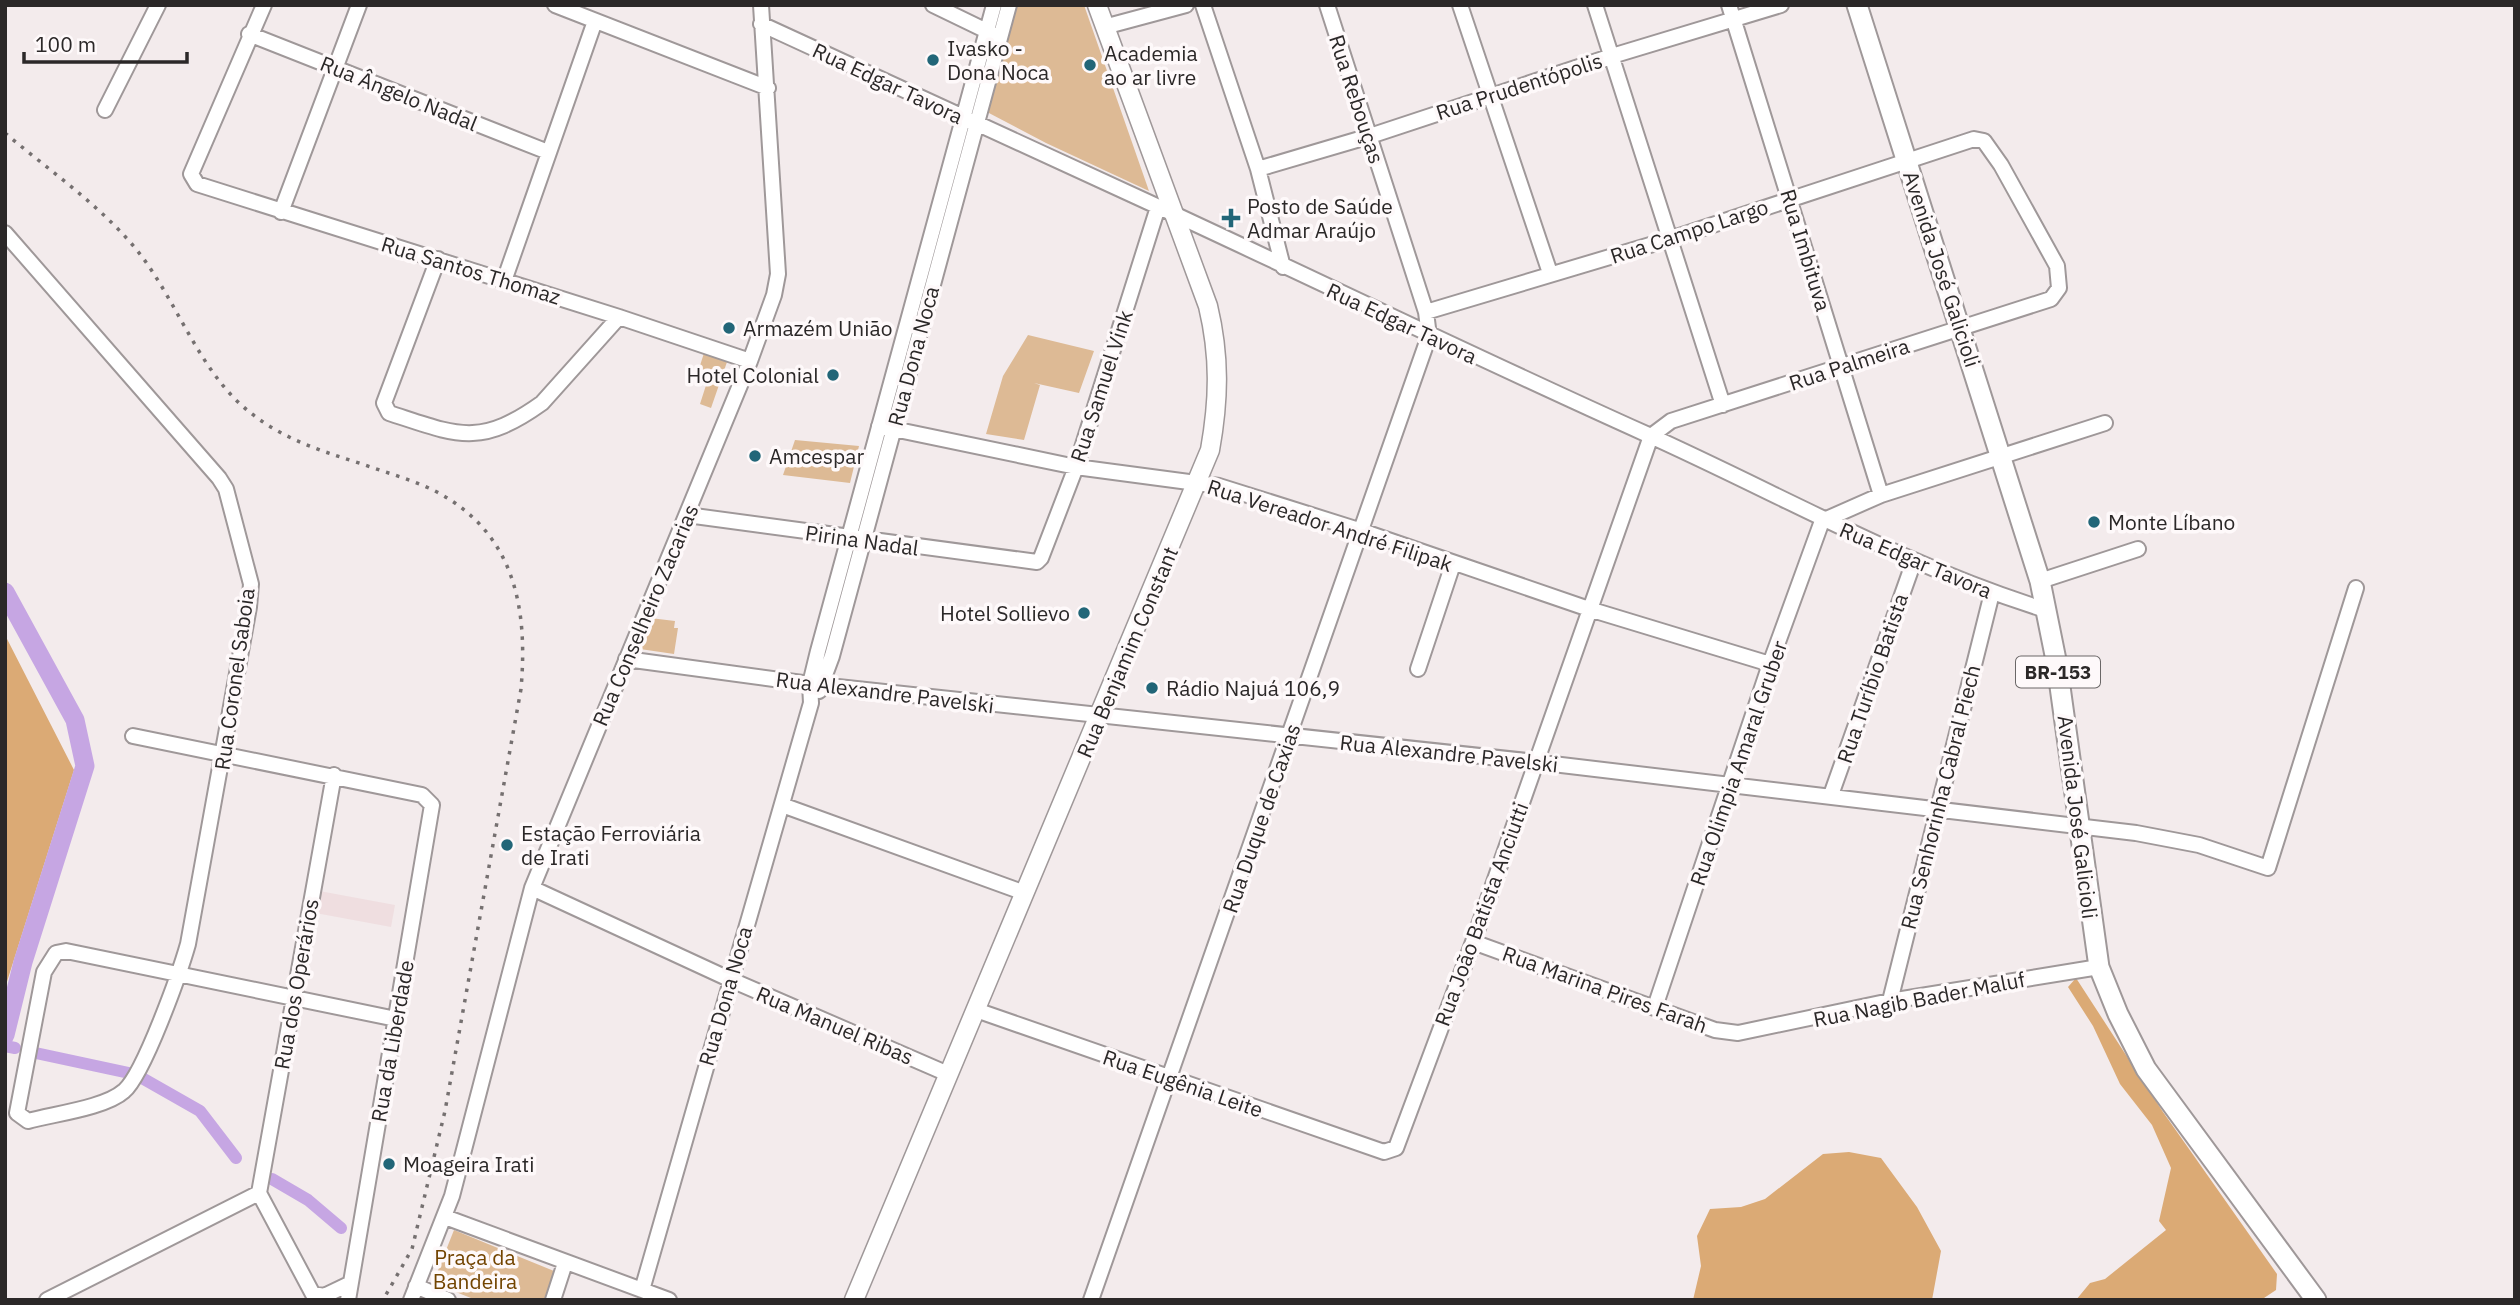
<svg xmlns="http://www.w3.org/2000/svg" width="2520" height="1305" viewBox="0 0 2520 1305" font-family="'IBM Plex Sans',sans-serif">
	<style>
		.built { fill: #efdee0 }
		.green { fill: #ddba95 }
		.forest { fill: #dbaa75 }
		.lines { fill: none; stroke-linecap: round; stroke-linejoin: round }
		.canal { stroke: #c6a6e3; stroke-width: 12 }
		.river { stroke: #c6a6e3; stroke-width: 19 }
		.minor-casing { stroke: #9f9899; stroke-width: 18 }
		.major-casing { stroke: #9f9899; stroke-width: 21 }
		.highway-casing { stroke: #9f9899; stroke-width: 23 }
		.minor { stroke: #fff; stroke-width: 14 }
		.major { stroke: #fff; stroke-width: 18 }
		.highway { stroke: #fff; stroke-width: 19 }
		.rail { stroke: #757070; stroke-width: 3.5; stroke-dasharray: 3.5 7; stroke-linecap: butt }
		.poi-dot { fill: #226678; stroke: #fef9fa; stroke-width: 2.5 }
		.labels { text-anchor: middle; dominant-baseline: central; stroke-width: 7; stroke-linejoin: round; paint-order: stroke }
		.shield { fill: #fef9fa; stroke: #6a6767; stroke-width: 2 }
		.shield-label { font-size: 19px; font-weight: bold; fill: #2b2828 }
		.poi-label { font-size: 21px; fill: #2b2828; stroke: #fef9fa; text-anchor: start }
		.street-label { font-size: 21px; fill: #2b2828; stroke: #fef9fa }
		.park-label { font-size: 21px; fill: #724400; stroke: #fef9fa }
	</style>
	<rect width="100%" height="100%" fill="#f3ebec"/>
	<path class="built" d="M314,890l81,15 -4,22 -81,-15z"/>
	<path class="green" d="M1015,5h69l65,186 -103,-48 -59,-31z
		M1028,335l66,16 -15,42 -45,-10 6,2 -16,55 -38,-6 17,-58z
		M704,353l23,9 -16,46 -11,-4 8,-25 -11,-4z
		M795,440l64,6 -9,37 -67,-8z
		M650,618l25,3 -1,7h4l-4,26 -34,-5z
		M454,1230l100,41 -10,29h-68l-43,-17z"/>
	<path class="forest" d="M5,635l69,135 -69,218z
		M2076,978l87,134 114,162 -1,16 -15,10h-185l14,-17 15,-4 61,-49 -7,-9 12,-53 -19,-43 -32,-41 -27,-58 -25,-39z
		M1849,1152l32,6 36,49 24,44 -9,49h-239l8,-34 -4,-30 13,-27 31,-2 24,-8 58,-45z"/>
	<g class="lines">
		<path class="canal" d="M5,1046l10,2
			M31,1052l98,21
			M142,1078l58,33 36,47
			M272,1179l36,21 33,28"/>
		<path class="river" d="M5,592l70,128 10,46 -62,196 -18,73"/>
		<defs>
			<path id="minor" d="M264,5l-73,169 6,10 422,133 131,44
				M555,5l213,83
				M933,5l62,30
				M1203,5l55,164 25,98
				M1327,5l99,307
				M1460,5l90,268
				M1595,5l128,400
				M1729,5l152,490
				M761,24c138,64 276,126 413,190 157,73 312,148 470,219 136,61 258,132 402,177
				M1104,27l82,-22
				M249,34l299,118
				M105,110l53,-105
				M1258,169l112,-33 242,-80 169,-51
				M281,212l78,-207
				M5,233l214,245 7,11 25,95 -2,23 -61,337c-8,28 -44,130 -64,147 -19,17 -71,23 -96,30l-11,-8 27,-141 12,-19 10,-2 330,68
				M438,259l-54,144 5,10c68,22 90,35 153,-10l77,-86
				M504,281l91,-260
				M879,426l197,41 143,19 143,45 227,78 181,55
				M687,515l350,47 4,-4 35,-91 82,-260
				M2040,581l98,-32
				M626,659l184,25 726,78 600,71 63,12 69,23 88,-280
				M1418,669l35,-105
				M819,691l13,-35 177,-651
				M133,736l289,59 10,10 -84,495
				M1831,795l83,-234
				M782,805l243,88
				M532,888l197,91 219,95
				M1473,942l242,88 23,3 152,-32 209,-34
				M1890,1001l102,-408
				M1655,1007l115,-343 52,-143 59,-26 224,-72
				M976,1010l408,142 12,-4 77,-206 178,-506 20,-15 380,-122 8,-11 -2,-22 -56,-101 -17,-24 -10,-2 -304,100 -244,73 3,24 -338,964
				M259,1193l75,-418
				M259,1193l57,107
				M445,1217l224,83
				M416,1286l32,14
				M642,1290l169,-587 -1,-19 8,-33 176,-646
				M313,1294l11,2 25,-12
				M47,1300l212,-107
				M411,1300l41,-104 80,-308 218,-527 24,-66 4,-21 -17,-269
				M553,1300l12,-37"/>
			<path id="major" d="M854,1300l356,-850c9,-50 10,-94 -2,-144l-111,-301"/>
			<path id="highway" d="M1857,5l183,576 17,84 42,302 19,47 28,55 170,231"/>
		</defs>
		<use href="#minor" class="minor-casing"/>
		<use href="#major" class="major-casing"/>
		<use href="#highway" class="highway-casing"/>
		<use href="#minor" class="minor"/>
		<use href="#major" class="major"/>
		<use href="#highway" class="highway"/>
		<path class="rail" d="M5,133c46,39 102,77 138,125 33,45 54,103 93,142 37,36 79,49 126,64 25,9 52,16 75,28 78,42 91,116 84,197l-76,422 -33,138 -29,51"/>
	</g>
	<g class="poi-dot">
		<circle cx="933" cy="60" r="7"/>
		<circle cx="1090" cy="65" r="7"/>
		<path d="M1227.5 207.5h7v7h7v7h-7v7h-7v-7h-7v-7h7z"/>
		<circle cx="729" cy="328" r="7"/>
		<circle cx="833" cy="375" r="7"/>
		<circle cx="755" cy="456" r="7"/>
		<circle cx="2094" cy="522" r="7"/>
		<circle cx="1084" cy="613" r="7"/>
		<circle cx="1152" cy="688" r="7"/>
		<circle cx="507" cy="845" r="7"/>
		<circle cx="389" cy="1164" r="7"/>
	</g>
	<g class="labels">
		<rect class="shield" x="2016" y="656.5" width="84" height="31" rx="5"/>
		<g class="shield-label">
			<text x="2058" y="672">BR-153</text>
		</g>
		<g class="poi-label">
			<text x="947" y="48">Ivasko -<tspan x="947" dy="24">Dona Noca</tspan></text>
			<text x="1104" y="53">Academia<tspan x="1104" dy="24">ao ar livre</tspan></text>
			<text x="1247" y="206">Posto de Saúde<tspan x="1247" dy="24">Admar Araújo</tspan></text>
			<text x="743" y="328">Armazém União</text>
			<text x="819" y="375" text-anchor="end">Hotel Colonial</text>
			<text x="769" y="456">Amcespar</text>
			<text x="2108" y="522">Monte Líbano</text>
			<text x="1070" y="613" text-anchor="end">Hotel Sollievo</text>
			<text x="1166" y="688">Rádio Najuá 106,9</text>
			<text x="521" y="833">Estação Ferroviária<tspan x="521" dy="24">de Irati</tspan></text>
			<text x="403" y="1164">Moageira Irati</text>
		</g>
		<g class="street-label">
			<text transform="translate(888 83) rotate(25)">Rua Edgar Tavora</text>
			<text transform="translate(1519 86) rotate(-18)">Rua Prudentópolis</text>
			<text transform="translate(399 93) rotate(22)">Rua Ângelo Nadal</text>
			<text transform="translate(1357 99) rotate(72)">Rua Rebouças</text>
			<text transform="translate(1689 231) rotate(-18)">Rua Campo Largo</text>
			<text transform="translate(1806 250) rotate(73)">Rua Imbituva</text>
			<text transform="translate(1942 269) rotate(72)">Avenida José Galicioli</text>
			<text transform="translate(471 270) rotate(17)">Rua Santos Thomaz</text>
			<text transform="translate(1402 323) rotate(25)">Rua Edgar Tavora</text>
			<text transform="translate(913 356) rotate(-75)">Rua Dona Noca</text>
			<text transform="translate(1849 364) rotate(-18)">Rua Palmeira</text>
			<text transform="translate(1101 386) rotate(-72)">Rua Samuel Vink</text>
			<text transform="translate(1330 525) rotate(18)">Rua Vereador André Filipak</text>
			<text transform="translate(862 540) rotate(8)">Pirina Nadal</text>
			<text transform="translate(1916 560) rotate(23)">Rua Edgar Tavora</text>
			<text transform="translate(645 615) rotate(-67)">Rua Conselheiro Zacarias</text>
			<text transform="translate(1127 652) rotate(-67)">Rua Benjamim Constant</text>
			<text transform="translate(1872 678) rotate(-71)">Rua Turíbio Batista</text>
			<text transform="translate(234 679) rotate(-82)">Rua Coronel Saboia</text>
			<text transform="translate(885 692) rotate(7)">Rua Alexandre Pavelski</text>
			<text transform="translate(1449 753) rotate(6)">Rua Alexandre Pavelski</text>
			<text transform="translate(1738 763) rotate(-71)">Rua Olimpia Amaral Gruber</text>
			<text transform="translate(1940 797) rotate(-76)">Rua Senhorinha Cabral Piech</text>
			<text transform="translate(2078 817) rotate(83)">Avenida José Galicioli</text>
			<text transform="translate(1261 818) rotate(-71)">Rua Duque de Caxias</text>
			<text transform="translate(1481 914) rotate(-70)">Rua João Batista Anciutti</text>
			<text transform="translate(296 984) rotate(-80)">Rua dos Operários</text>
			<text transform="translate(1605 989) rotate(20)">Rua Marina Pires Farah</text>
			<text transform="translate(725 996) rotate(-74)">Rua Dona Noca</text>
			<text transform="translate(1919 999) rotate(-11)">Rua Nagib Bader Maluf</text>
			<text transform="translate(835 1025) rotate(23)">Rua Manuel Ribas</text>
			<text transform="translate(392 1041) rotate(-80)">Rua da Liberdade</text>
			<text transform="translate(1183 1083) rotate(19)">Rua Eugênia Leite</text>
		</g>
		<g class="park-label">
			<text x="475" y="1257">Praça da<tspan x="475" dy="24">Bandeira</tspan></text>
		</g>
	</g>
	<rect width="2520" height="1305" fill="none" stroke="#2b2828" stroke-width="14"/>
	<path d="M24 52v10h163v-10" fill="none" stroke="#2b2828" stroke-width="3.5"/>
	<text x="35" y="52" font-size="21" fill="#2b2828" stroke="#fef9fa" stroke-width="5" paint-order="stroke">100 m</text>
</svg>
